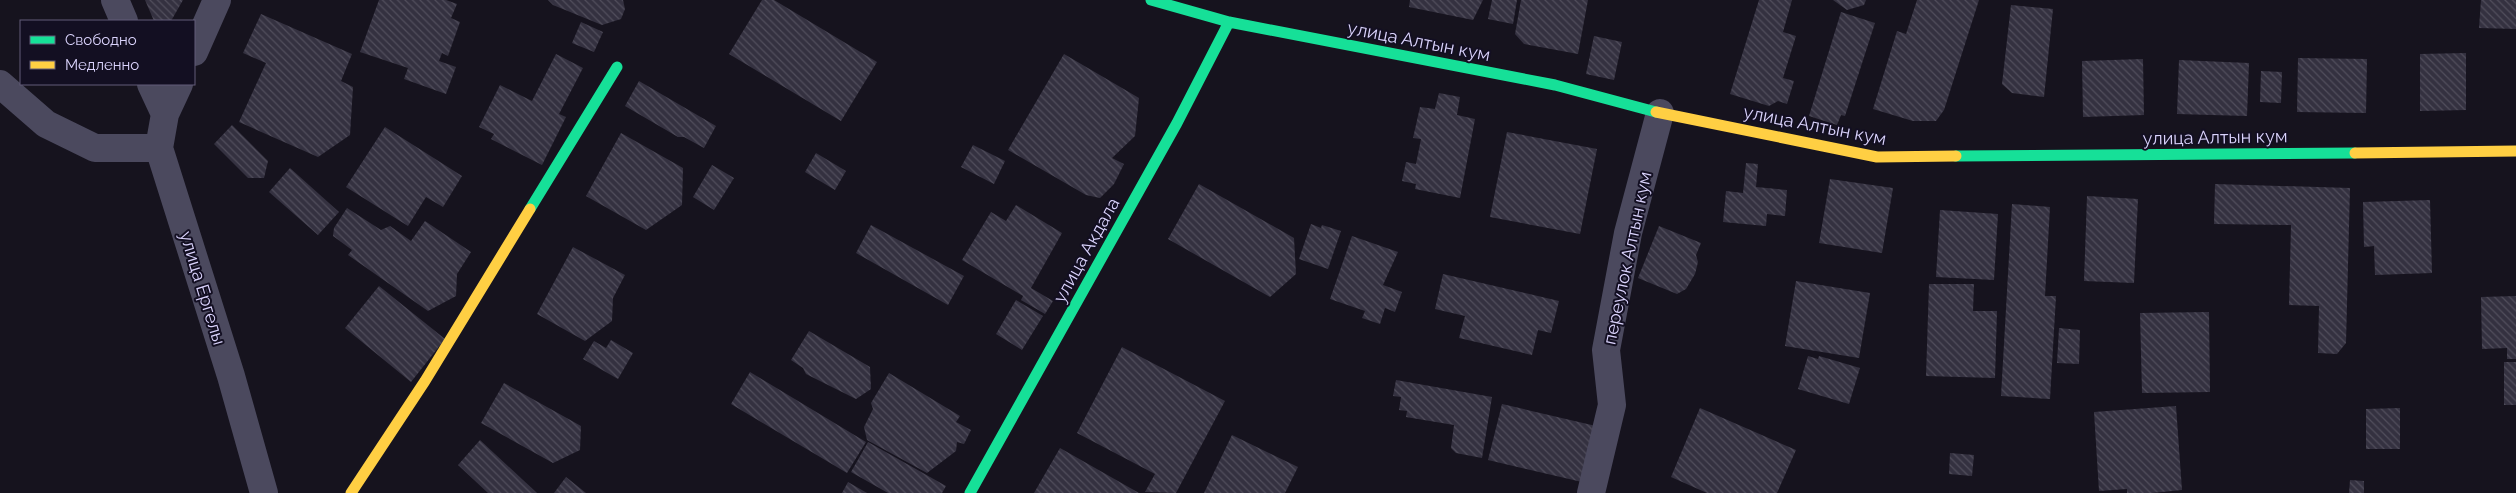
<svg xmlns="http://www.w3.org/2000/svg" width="2516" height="493" viewBox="0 0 2516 493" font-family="Raleway,sans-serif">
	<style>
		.building { fill: url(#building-back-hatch) }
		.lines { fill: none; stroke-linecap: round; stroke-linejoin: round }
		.street { stroke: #4b495e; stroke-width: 28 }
		.fast { stroke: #16e098; stroke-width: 11 }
		.slow { stroke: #ffcf43; stroke-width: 11 }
		.labels { text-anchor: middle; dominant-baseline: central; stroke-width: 4; stroke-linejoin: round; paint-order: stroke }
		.street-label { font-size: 18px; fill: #dad3fc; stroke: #130f22 }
	</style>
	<defs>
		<pattern id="building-back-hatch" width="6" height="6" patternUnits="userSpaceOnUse" patternTransform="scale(1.25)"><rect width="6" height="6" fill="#343140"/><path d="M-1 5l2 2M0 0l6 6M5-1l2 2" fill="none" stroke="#514e5c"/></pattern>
	</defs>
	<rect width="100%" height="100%" fill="#16131e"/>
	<path class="building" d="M145,0h38l-12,21h-17z
		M379,0h67l11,4 -6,14 9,4 -12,34 -6,-3 -3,8 17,6 -10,27 -42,-15 4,-11 -48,-16z
		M548,0h75l2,9 -4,10 -19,6 -49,-20z
		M762,0h12l103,62 -36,59 -112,-67z
		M1410,0h73l-10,20 -64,-13z
		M1492,0h25l-4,24 -25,-5z
		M1521,0h67l-10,54 -54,-10 -9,-10z
		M1759,0h33l-9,32 13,4 -13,42 11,3 -7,23 -9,-3 -9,5 -39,-12z
		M1833,0h33l-2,5 -17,5z
		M1917,0h62l-35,110 -8,11h-23l-40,-12 24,-78 9,3z
		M2481,0h35v29l-37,-1z
		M2011,5l42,4 -9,88 -32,-4 -10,-9z
		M1841,12l34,11 -30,93 -4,-1 -4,10 -28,-9z
		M261,14l91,40 -11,27 12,6 -3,48 -32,22 -79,-35 27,-59 -23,-10z
		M581,22l22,10 -9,20 -22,-9z
		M1594,36l28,6 -8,38 -28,-6z
		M2466,53v57l-46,1v-57z
		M556,54l27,14 -24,46 7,3 -24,48 -51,-26 3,-5 -15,-7 21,-42 32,16z
		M1064,54l75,44 -4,38 -23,22 12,6 -10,20 -14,14 -14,-3 -78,-45z
		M2298,58l69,1 -1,54 -69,-1z
		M2143,59l1,56 -61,2 -1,-56z
		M2179,60l70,3 -2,53 -70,-2z
		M2261,71l21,1 -1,31 -21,-1z
		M639,81l77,45 -12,22 -20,-11h-6l-53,-31z
		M1439,93l21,4 -3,18 18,4 -15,79 -45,-9 1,-5 -14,-3 4,-19 10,2 5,-25 -8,-1 7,-31 15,2z
		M232,125l36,36 -4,17h-16l-34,-34z
		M385,127l77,49 -19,31 -17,-10 -18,29 -62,-39z
		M1507,132l90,17 -17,85 -90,-17z
		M621,133l62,35 -1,37 -36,25 -60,-34z
		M973,145l32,16 -11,23 -33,-17z
		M816,153l30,18 -11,19 -30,-18z
		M1746,163l12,1 -2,23 31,3 -2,26 -18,-2 -1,12 -43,-4 3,-31 17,2z
		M712,165l22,13 -20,32 -21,-13z
		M290,168l49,44 -21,23 -49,-43z
		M1830,179l63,9 -11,65 -63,-10z
		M1199,184l95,54 2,36 -26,23 -102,-58z
		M2215,184l135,4 -4,155 -9,11 -19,-1 1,-47 -30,-1 2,-80 -77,-1z
		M2087,196l51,3 -4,84 -50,-2z
		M2430,200l2,73 -57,2 -1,-29 -10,1 -1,-45z
		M2012,204l38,3 -5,89h11l-6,103 -49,-3z
		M1016,205l46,28 -31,55 22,13 -8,13 -24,-14 2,-4 -61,-36 29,-48 15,9z
		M347,208l34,22 9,-4 21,15 14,-20 46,31 -14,22 -1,22 -28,15 -80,-56 4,-5 -19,-14 1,-8z
		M1940,210l58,4 -4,66 -58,-3z
		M1311,224l10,4 1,-3 19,6 -13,38 -29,-10z
		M871,225l93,51 -16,29 -92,-52z
		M1659,226l42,17 -5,12 2,7 -3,12 -9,15 -9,5 -39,-16z
		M1352,236l46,16 -15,33 19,7 -7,20 -10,-4 -5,16 -18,-6 3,-7 -35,-12z
		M573,247l52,28 -12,23 -1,23 -27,20 -48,-27z
		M1443,274l116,27 -8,32 -13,-3 -6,25 -73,-17 6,-22 -30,-7z
		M1796,281l74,12 -11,65 -74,-12z
		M1929,284h45l-1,27h24l-2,67 -69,-2z
		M379,286l66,53 -34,43 -66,-54z
		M2516,296v63h-9v-11l-25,1 -1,-52z
		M1016,300l27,16 -21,34 -26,-16z
		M2209,312l1,80 -68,1 -2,-80z
		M2059,328l21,2 -1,34 -22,-1z
		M809,331l61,36 1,22 -15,10 -50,-25 -3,-6 -12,-8z
		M611,340l22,13 -15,26 -35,-20 11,-18 12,7z
		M1122,347l103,54 -49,92 -31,-1 10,-18 -78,-41z
		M1808,356l10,3 1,-3 41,12 -11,36 -51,-15z
		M2504,362h12v43h-12z
		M750,372l116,70 -19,31 -116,-69z
		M889,373l71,43 -4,6 15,8 -7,14 -7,-2 -1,9 -29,22 -60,-33 -3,-13 9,-18 -2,-6z
		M1396,380l96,17 -10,61 -26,-5 -5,-5 3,-23 -48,-8 1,-6 -8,-1 2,-13 -8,-1z
		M504,383l77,43 -1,24 -27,13 -72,-40z
		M1502,404l94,22 -14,56 -94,-22z
		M2176,406l6,84 -30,3h-25v-4l-28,2 -5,-79z
		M1700,408l96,42 -19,43h-70l-36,-16z
		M2400,408v41h-34v-40z
		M1232,435l66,32 -13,26h-81z
		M480,440l57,53h-49l-30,-28z
		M868,442l78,44 -4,7h-54l-37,-21z
		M1060,448l79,45h-105z
		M1950,453l24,2 -2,21 -23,-2z
		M566,477l20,16h-32z
		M2350,480l14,1v12h-15z
		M848,482l19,11h-25z"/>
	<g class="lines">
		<path class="street" d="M115,0l9,21
			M194,52l23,-52
			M0,84l46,40 49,24h64
			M151,84l14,30 -6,34 72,228 33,117
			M165,114l14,-30
			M1591,493l21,-88 -6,-55 22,-117 32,-120"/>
		<path class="fast" d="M1151,0l78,22 326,63 101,27
			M1956,156l399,-3
			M530,209l87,-142
			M970,493l207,-370 52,-101"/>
		<path class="slow" d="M1656,112l221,45 79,-1
			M2355,153l161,-2
			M351,493l74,-112 105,-172"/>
	</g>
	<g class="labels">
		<g class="street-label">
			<text transform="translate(1419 41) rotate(11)">улица Алтын кум</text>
			<text transform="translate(1815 125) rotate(11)">улица Алтын кум</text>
			<text transform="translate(2215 137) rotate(-1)">улица Алтын кум</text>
			<text transform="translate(1086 250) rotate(-61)">улица Акдала</text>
			<text transform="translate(1627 258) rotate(-78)">переулок Алтын кум</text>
			<text transform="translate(203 288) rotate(73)">улица Ергелы</text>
		</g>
	</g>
	<rect x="20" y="20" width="175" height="65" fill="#130f22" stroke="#635d79"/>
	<rect x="30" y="36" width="25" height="8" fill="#16e098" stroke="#635d79"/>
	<text x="65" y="45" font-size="15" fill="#dad3fc">Свободно</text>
	<rect x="30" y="61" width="25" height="8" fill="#ffcf43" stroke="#635d79"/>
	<text x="65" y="70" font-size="15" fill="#dad3fc">Медленно</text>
</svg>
